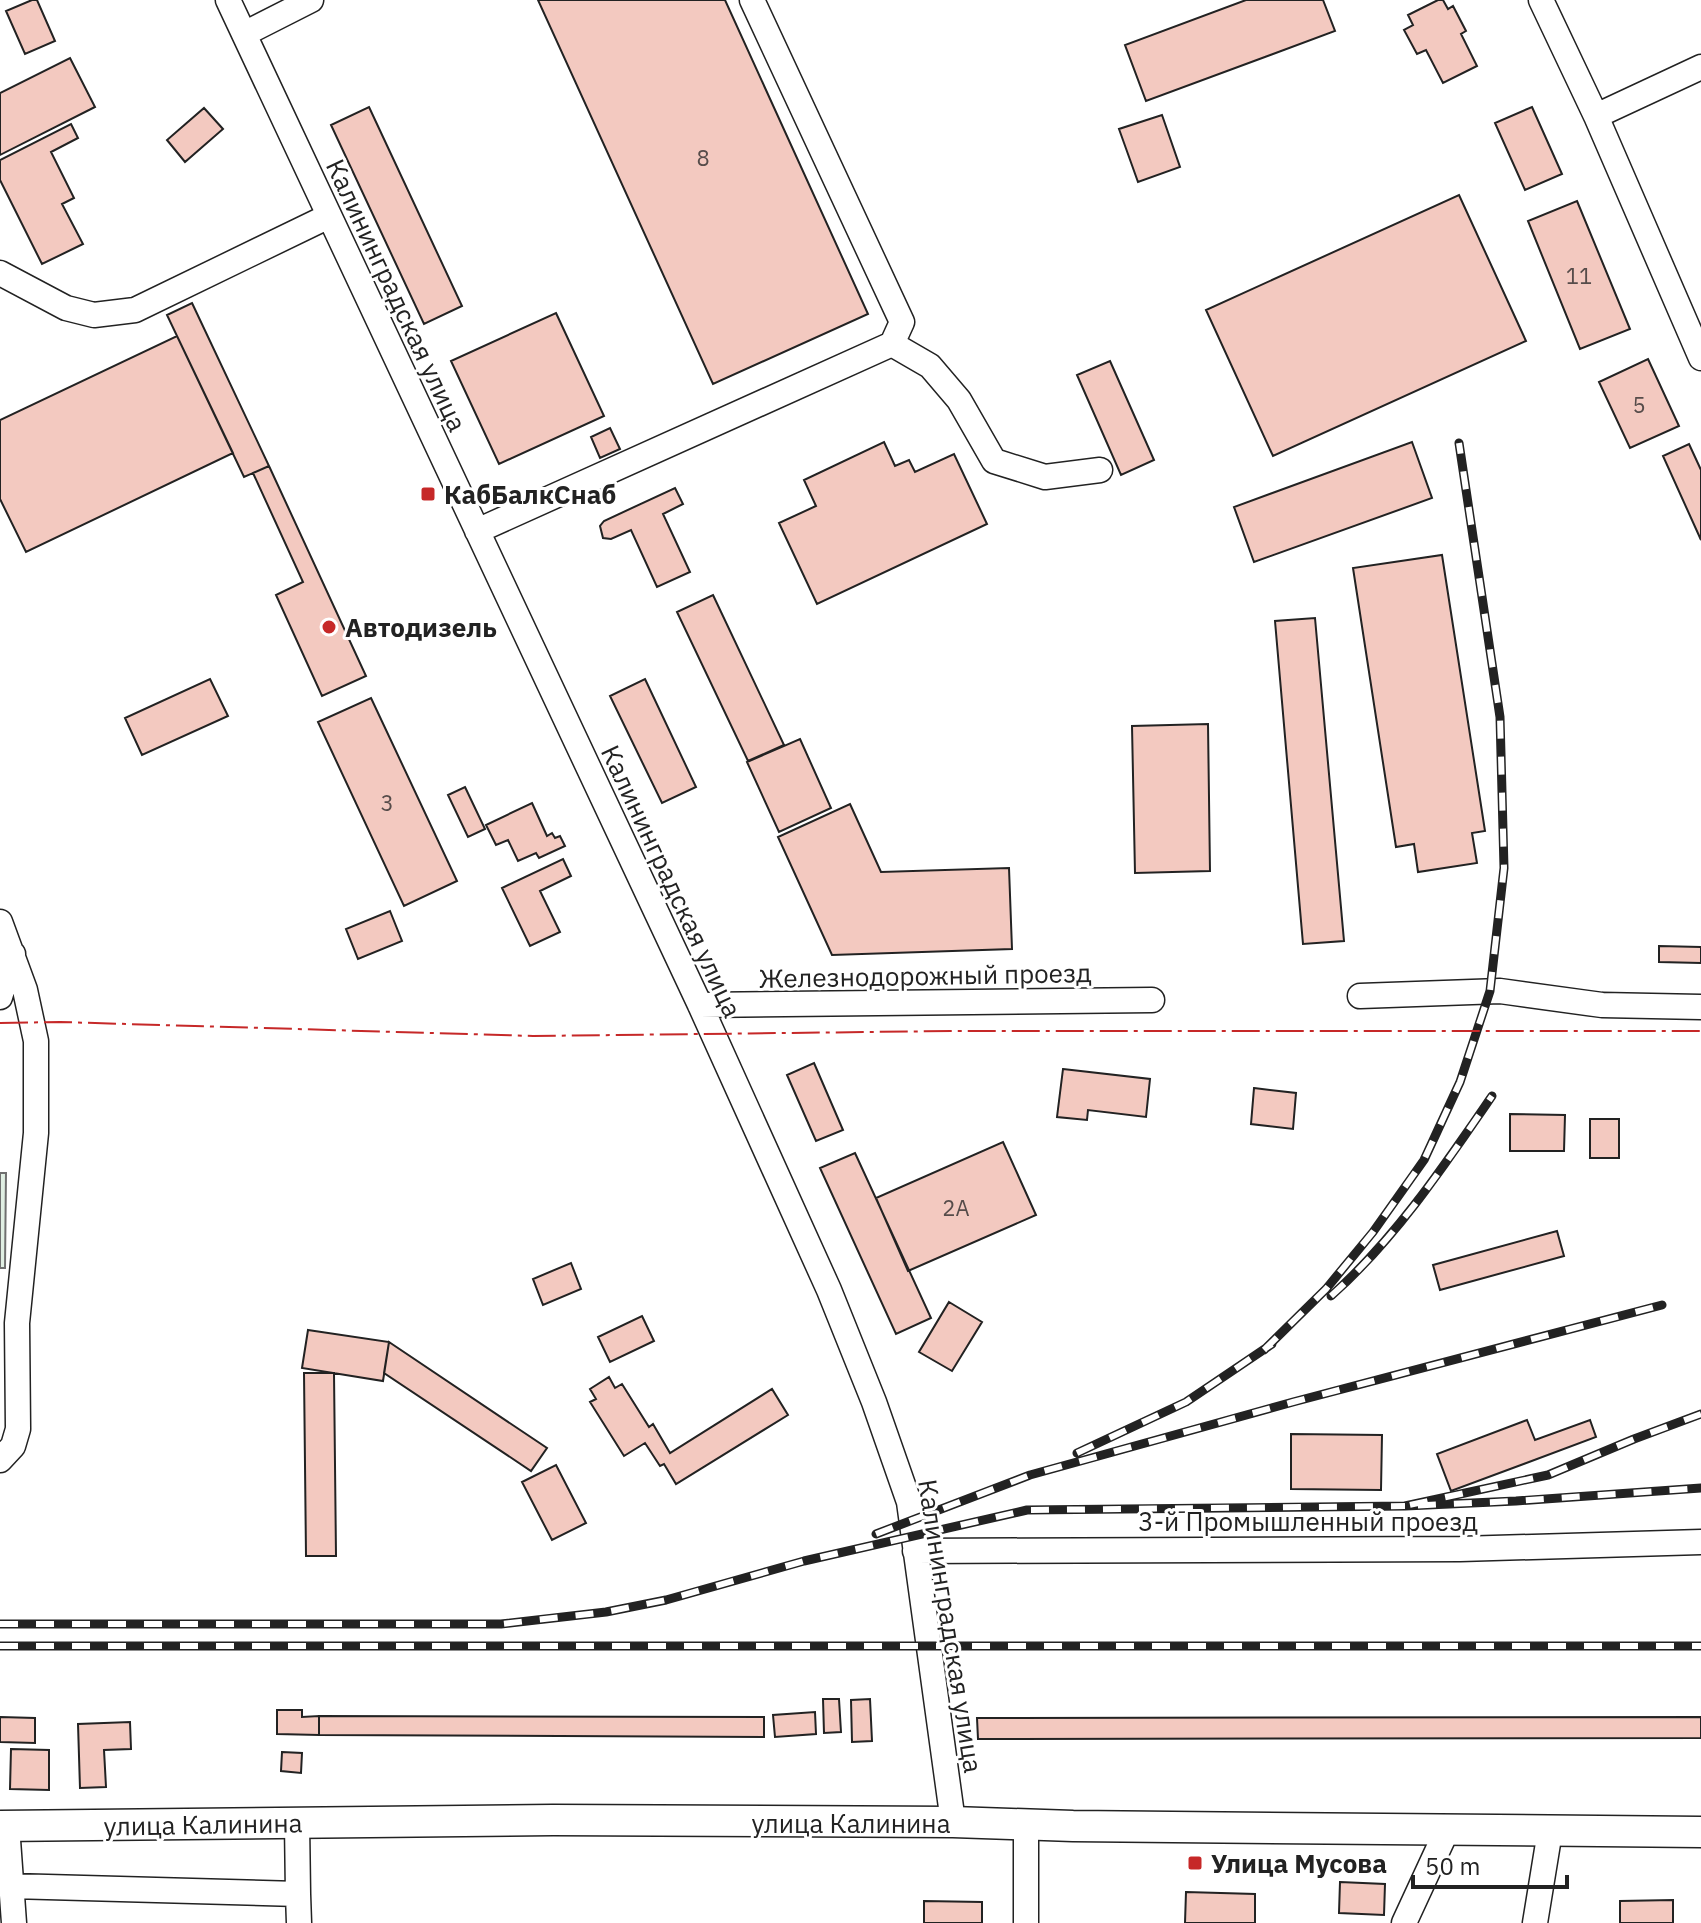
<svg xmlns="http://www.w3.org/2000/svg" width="1701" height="1923" viewBox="0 0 1701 1923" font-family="'IBM Plex Sans',sans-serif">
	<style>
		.green { fill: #e0efe3; stroke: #6f6f6f; stroke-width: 2 }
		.building { fill: #f3c9c0; stroke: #222; stroke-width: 2 }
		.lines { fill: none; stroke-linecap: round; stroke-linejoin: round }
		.minor-casing { stroke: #222; stroke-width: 27 }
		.major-casing { stroke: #222; stroke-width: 33 }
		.minor { stroke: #fff; stroke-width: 24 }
		.major { stroke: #fff; stroke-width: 30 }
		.rail-casing { stroke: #222; stroke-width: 9 }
		.rail { stroke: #fff; stroke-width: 6; stroke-dasharray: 18; stroke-linecap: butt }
		.power { stroke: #c62828; stroke-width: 2; stroke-dasharray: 28 6 4 6; stroke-linecap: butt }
		.poi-dot { fill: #c62828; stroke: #fff; stroke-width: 3 }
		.labels { text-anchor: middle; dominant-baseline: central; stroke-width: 6; stroke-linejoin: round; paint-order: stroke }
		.number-label { font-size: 22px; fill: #564c4a }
		.street-label { font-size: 26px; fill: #222; stroke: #fff }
		.poi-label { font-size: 26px; font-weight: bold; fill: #222; stroke: #fff; text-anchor: start }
	</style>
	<rect width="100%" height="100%" fill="#fff"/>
	<path class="green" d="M0,1173h6l-1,95h-5z"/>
	<path class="building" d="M32,0h5l18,41 -30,13 -19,-43z
		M538,0h187l143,314 -155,70z
		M1246,0h77l12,31 -189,70 -21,-56z
		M1438,0h5l5,9 5,-3 13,25 -5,3 16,32 -34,17 -17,-33 -9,4 -13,-24 9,-5 -5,-10z
		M70,58l25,49 -95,48v-62z
		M369,107l93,199 -38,18 -93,-199z
		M1532,107l30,67 -37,16 -30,-67z
		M204,108l19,21 -38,33 -18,-22z
		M1162,115l18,52 -42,15 -19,-53z
		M71,124l7,14 -27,14 23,46 -12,6 21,40 -41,20 -42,-84v-20z
		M1459,195l67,146 -253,115 -67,-146z
		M1577,201l53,128 -50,20 -52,-128z
		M192,303l77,163 -25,11 -77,-162z
		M556,313l48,103 -105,48 -48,-103z
		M177,336l56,117 -207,99 -26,-53v-79z
		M1648,359l31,67 -49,22 -31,-66z
		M1110,361l44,99 -33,15 -44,-100z
		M610,428l10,21 -20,9 -9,-21z
		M884,442l11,24 14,-6 6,12 39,-18 33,70 -170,80 -38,-81 37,-17 -12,-26z
		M1412,442l20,56 -178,64 -20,-55z
		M1689,444l12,26v70l-38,-84z
		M269,466l97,210 -44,20 -46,-101 27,-13 -50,-109z
		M675,488l8,16 -20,10 27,58 -33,15 -26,-57 -20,9 -8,-1 -3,-12 4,-5z
		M1442,555l43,276 -13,2 5,30 -59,9 -4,-28 -18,3 -43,-279z
		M713,595l71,150 -36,16 -71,-149z
		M1315,618l29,323 -41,3 -28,-323z
		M210,679l18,37 -86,39 -17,-37z
		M645,679l51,108 -34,16 -52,-107z
		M371,698l86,183 -53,25 -86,-184z
		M1208,724l2,147 -75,2 -3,-147z
		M800,739l31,69 -52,24 -32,-70z
		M465,787l20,42 -17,8 -20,-42z
		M532,803l15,33 5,-3 3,5 5,-2 5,10 -26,12 -3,-5 -18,8 -10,-21 -12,5 -10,-20z
		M850,804l31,68 128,-4 3,81 -180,6 -54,-118z
		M563,859l8,17 -31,15 20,41 -30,14 -28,-58z
		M390,911l12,30 -44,18 -12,-30z
		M1659,946l42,1v16l-42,-1z
		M814,1063l29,67 -27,11 -29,-66z
		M1063,1069l87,10 -4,38 -58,-7 -1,10 -30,-3z
		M1254,1088l42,5 -3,36 -42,-5z
		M1510,1114l55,1 -1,36h-54z
		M1590,1119h29v39h-29z
		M1003,1142l33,73 -128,56 -32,-73z
		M855,1153l76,165 -35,16 -76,-166z
		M1557,1231l7,25 -124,34 -7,-25z
		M571,1263l10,26 -38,16 -10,-26z
		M949,1302l33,20 -30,49 -33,-19z
		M642,1316l12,25 -44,21 -12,-25z
		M308,1330l81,12 -6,39 -81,-13z
		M389,1342l158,106 -16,23 -147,-98z
		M304,1373h30l2,183h-30z
		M609,1377l6,11 7,-4 27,43 4,-3 17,29 102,-64 16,26 -112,69 -12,-20 -4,2 -15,-23 -21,13 -34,-54 6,-3 -6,-10z
		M1527,1420l8,20 55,-20 6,17 -145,54 -14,-37z
		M1291,1434l91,1 -1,55 -90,-1z
		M556,1465l30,58 -34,17 -30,-58z
		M823,1699h16l2,33 -17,1z
		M870,1699l2,42 -20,1 -1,-42z
		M277,1710h25v7l17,-1v19l-42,-1z
		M815,1712l1,22 -41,3 -2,-22z
		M319,1716l445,1v20l-445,-2z
		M0,1717l35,1v25l-35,-1z
		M1701,1717v21l-723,1 -1,-21z
		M130,1722l1,27 -27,1 2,37 -26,1 -2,-64z
		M11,1749l38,1v40l-39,-1z
		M282,1752l20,1 -1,20 -20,-2z
		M1340,1882l45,2 -1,31 -45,-2z
		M1186,1892l69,2v29h-70z
		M1673,1900v23h-53v-22z
		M924,1901l58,1v21h-58z"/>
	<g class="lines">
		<defs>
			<path id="minor" d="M228,0l472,1005 129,285 45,112 35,100 44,320
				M752,0l150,322 -10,22 38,22 29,34 35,61 51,16 55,-7
				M1541,0l55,116 105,242
				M244,34l67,-34
				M1596,116l105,-49
				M0,273l66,35 28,7 41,-5 194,-94
				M477,531l415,-187
				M0,922l25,68 11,51v92l-19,190 1,106 -5,17 -13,14
				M1360,996l140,-5 102,14 99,2
				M0,997l13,-43
				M700,1005l452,-5
				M915,1551l545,-2 241,-7
				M297,1823l1,71
				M7,1826l7,97
				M11,1886l287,8 1,29
				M1026,1923v-99
				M1404,1923l43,-93
				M1535,1923l15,-92"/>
			<path id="major" d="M0,1826l553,-6 400,2 120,4 628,6"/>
		</defs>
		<use href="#minor" class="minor-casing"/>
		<use href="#major" class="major-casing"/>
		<use href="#minor" class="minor"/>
		<use href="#major" class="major"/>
		<defs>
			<path id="rail" d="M1331,1296c64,-57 113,-130 161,-200
				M1264,1350l62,-61 47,-57 51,-72 36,-78 30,-91 14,-123 -4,-151 -41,-274
				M1701,1414l-67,25 -86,36 -143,31 111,-5 185,-13
				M1077,1453l109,-51 86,-58
				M876,1534l154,-59 263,-73 369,-97
				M0,1624h501l105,-12 60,-12 138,-39 223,-51 378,-4
				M0,1646h1701"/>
		</defs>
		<use href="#rail" class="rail-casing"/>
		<use href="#rail" class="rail"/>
		<path class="power" d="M0,1023l60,-1 473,14 420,-5h748"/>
	</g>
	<g class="poi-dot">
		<rect x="420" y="486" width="16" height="16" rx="4"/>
		<circle cx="329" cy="627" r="8"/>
		<rect x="1187" y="1855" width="16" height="16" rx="4"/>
	</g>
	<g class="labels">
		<g class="number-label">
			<text x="703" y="157">8</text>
			<text x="1579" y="275">11</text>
			<text x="1639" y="404">5</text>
			<text x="387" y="802">3</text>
			<text x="956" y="1207">2А</text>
		</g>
		<g class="street-label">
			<text transform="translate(397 295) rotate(65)">Калининградская улица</text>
			<text transform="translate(672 881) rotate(65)">Калининградская улица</text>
			<text transform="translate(925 975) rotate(-1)">Железнодорожный проезд</text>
			<text x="1308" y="1521">3-й Промышленный проезд</text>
			<text transform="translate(951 1626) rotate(81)">Калининградская улица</text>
			<text x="851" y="1823">улица Калинина</text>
			<text transform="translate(203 1824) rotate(-1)">улица Калинина</text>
		</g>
		<g class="poi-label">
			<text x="444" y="494">КабБалкСнаб</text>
			<text x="345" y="627">Автодизель</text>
			<text x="1211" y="1863">Улица Мусова</text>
		</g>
	</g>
	<path d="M1413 1875v12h154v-12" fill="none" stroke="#222222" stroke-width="4"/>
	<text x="1425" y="1875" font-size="24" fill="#222222" stroke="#ffffff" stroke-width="6" paint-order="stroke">50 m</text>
</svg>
